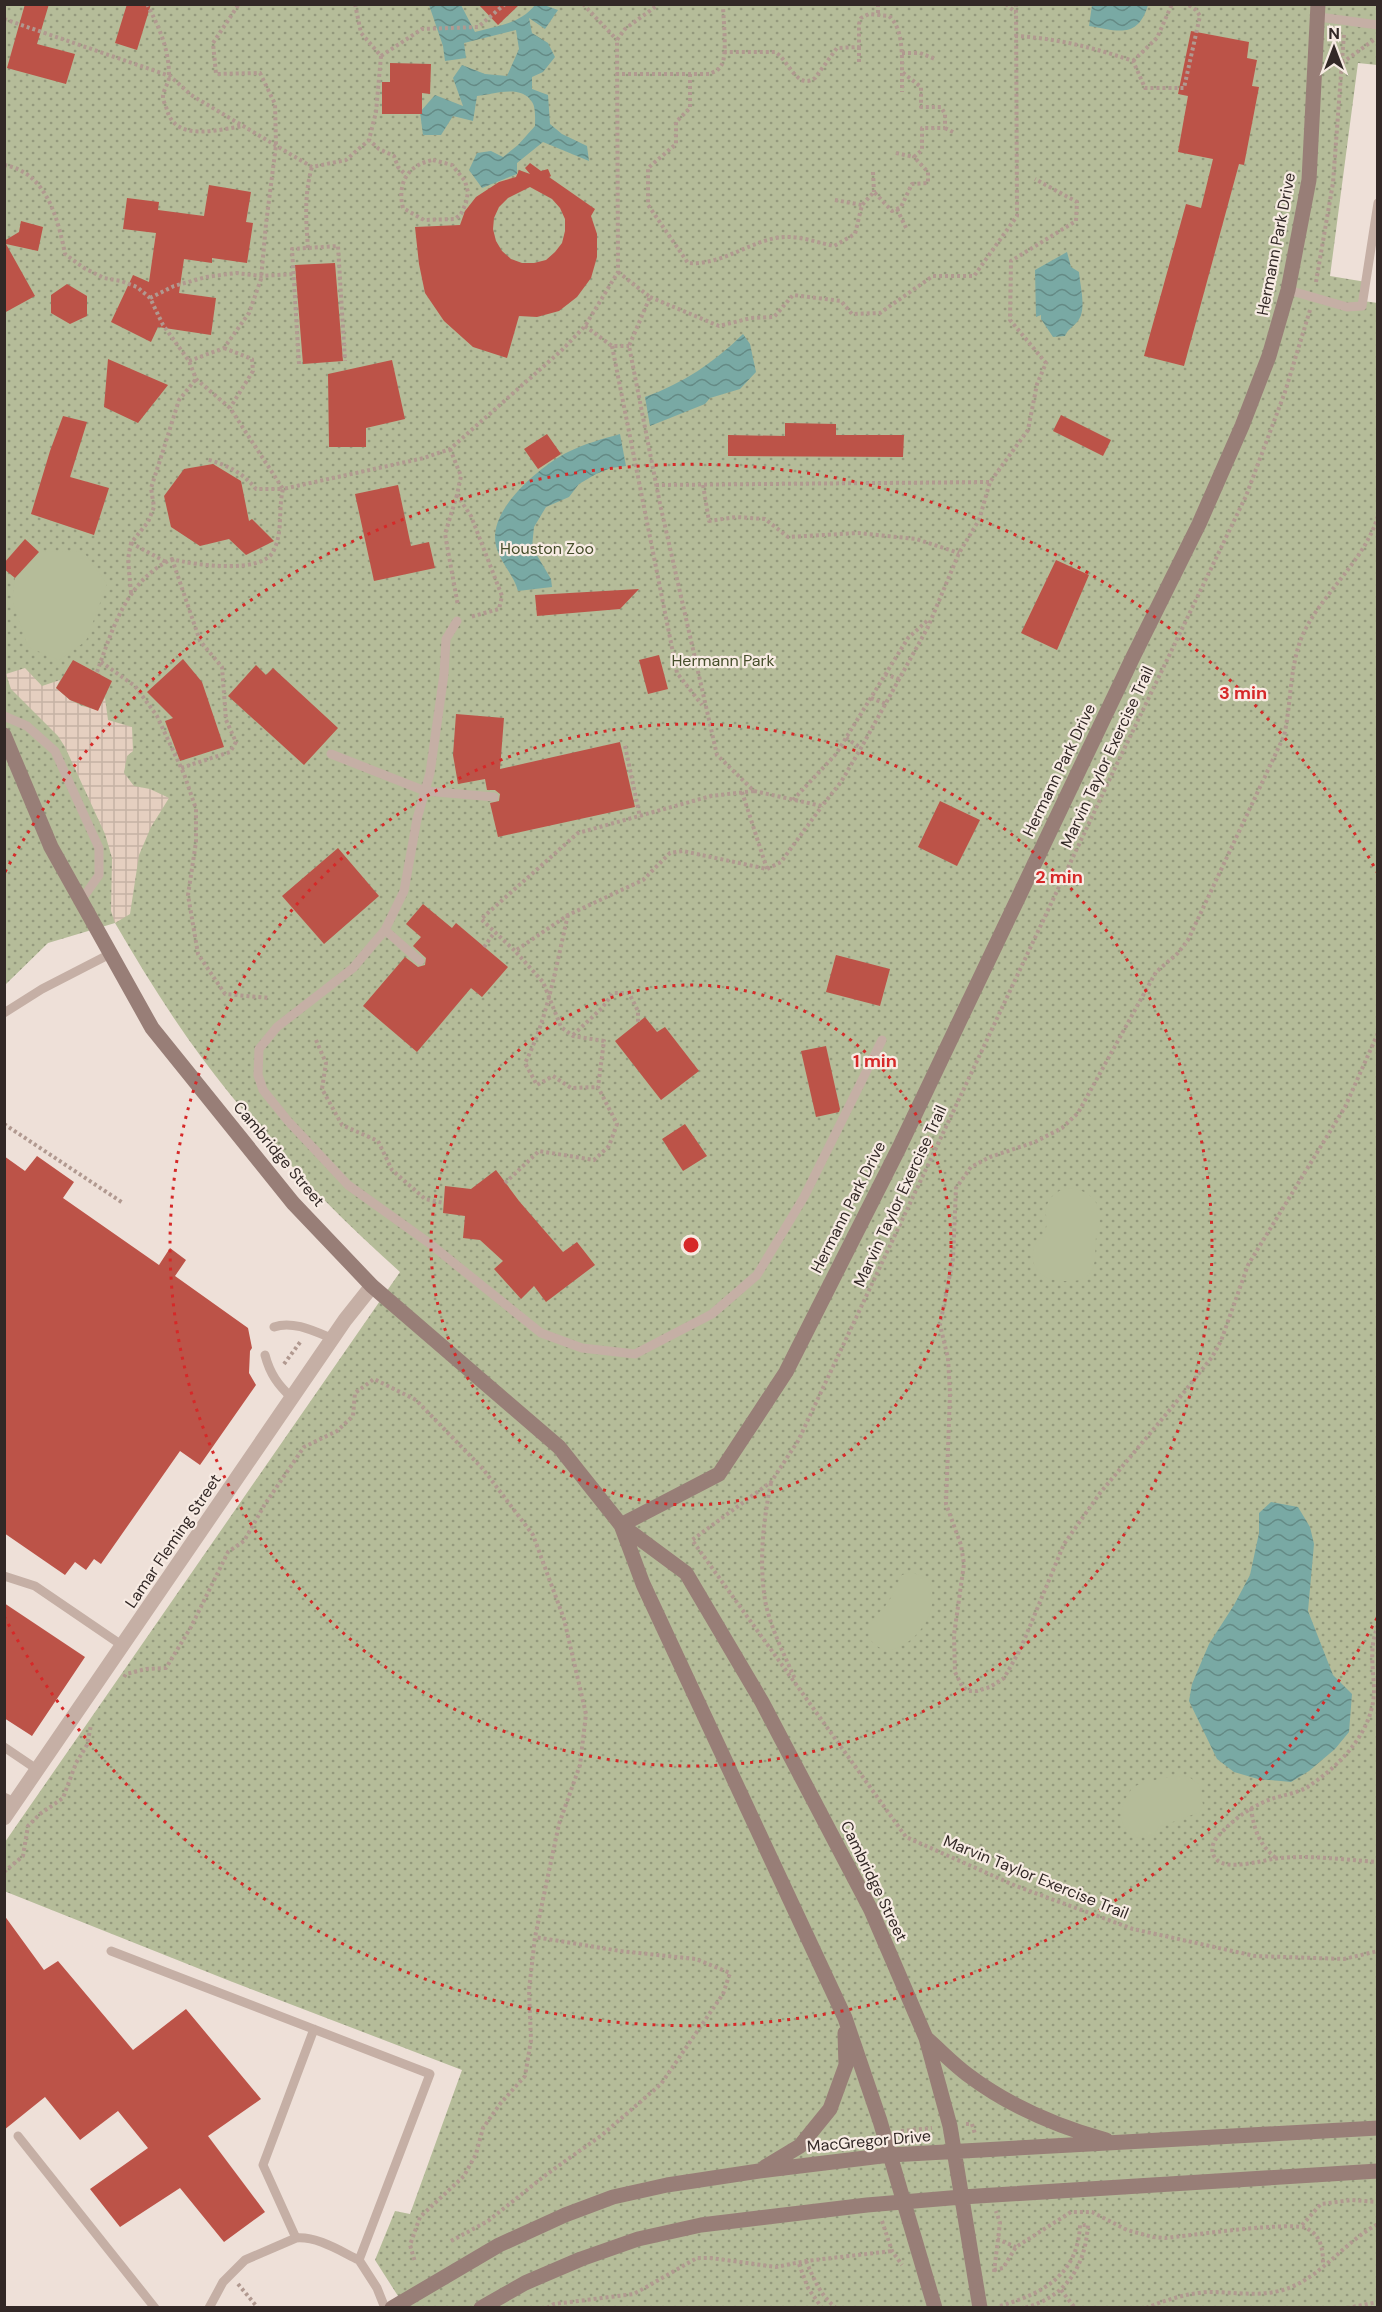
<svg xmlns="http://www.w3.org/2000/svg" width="1382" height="2312" viewBox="0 0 1382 2312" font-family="'DM Sans',sans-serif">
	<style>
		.park { fill: url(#park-dots) }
		.garden { fill: #b5bc99 }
		.plaza { fill: url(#plaza-grid) }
		.water { fill: url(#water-waves) }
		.building { fill: #bc5348; fill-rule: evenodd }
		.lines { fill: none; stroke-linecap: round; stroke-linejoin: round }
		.path { stroke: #b19990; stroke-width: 4; stroke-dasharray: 3 3; stroke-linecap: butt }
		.lane { stroke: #c5afa5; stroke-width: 9 }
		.street { stroke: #c5afa5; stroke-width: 15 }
		.secondary { stroke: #987e77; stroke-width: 15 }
		.ring { fill: none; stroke: #d62828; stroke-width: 3; stroke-dasharray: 3 6 }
		.labels { text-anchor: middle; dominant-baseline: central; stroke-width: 4.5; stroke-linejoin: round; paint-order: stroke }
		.street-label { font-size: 16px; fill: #322826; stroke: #f7ebe3 }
		.park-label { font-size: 16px; fill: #464e2b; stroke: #f7ebe3 }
		.centre { fill: #d62828; stroke: #f7ebe3; stroke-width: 3 }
		.ring-label { font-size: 18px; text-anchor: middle; font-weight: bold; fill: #d62828; stroke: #f7ebe3; stroke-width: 4.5; stroke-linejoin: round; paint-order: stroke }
	</style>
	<defs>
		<pattern id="park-dots" width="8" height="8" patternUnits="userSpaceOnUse" patternTransform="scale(1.5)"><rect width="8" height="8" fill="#b5bc99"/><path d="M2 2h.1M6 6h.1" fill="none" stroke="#94997d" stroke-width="1.8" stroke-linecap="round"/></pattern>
		<pattern id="plaza-grid" width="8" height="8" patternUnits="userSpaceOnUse" patternTransform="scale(1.5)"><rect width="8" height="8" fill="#e5cfc0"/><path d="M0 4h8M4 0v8" fill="none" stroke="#c5b2a5"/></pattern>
		<pattern id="water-waves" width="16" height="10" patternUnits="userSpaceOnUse" patternTransform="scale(1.5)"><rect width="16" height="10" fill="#79a9a4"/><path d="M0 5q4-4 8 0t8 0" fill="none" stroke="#648a85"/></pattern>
	</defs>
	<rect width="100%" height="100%" fill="#eee0d8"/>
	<path class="park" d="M5,5h1372v60l-19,-2 -28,213 36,6 -3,19 15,2 -1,2004h-972l-30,-47 20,-49 15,3 52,-144 -232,-89 -226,-90 1,-49 395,-570c-73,-65 -140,-136 -198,-214 -32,-43 -60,-89 -87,-135l-67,20 -43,42z"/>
	<path class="garden" d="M83,551l24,33 -21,57 -27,19 -31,-13 -16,-47 3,-22 24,-26z
		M1067,1188c17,0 35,12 33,31 0,6 -3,12 -4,18 -2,21 4,44 -26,44 -8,0 -15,0 -23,-3 -12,-6 -17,-18 -13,-31 3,-7 10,-11 12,-19 2,-7 -1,-13 0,-19 2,-12 11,-18 21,-21z
		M911,1572l18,7c10,25 -3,53 -26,66 -6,3 -11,6 -18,5 -7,-2 -11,-7 -16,-11 -2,-21 10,-23 20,-38 5,-8 8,-18 13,-26z
		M1175,1776l14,1 10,7 4,21 -3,7 -41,15 -5,8 -19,3c-21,-15 -15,-33 -2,-51l12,-5z"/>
	<path class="plaza" d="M25,668l17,18 18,-6 -4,8 14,12 12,6 16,4 7,-12 3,22 24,7 1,24 -6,5 -3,17 10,13 16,3 19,9 -18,29 -12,28 -9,59 -15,9 -4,-12 1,-53 -7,-24 -40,-87 -7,-11 -47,-47 -5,-15z"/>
	<path class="water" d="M429,5h32l14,27c22,-6 45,-8 60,-27h9l14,5 -13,19 -16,-11 3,15 16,10 7,14 -12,15 -11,5v12l16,6 2,29 12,10 25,12 2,15 -46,-19 -26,21v11l-35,14 -13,-18 8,-17 14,-2 12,6 15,-12 17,-19c0,-7 1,-18 -3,-24 -10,-18 -39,-8 -55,-6l-4,25 -20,-5 -12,19h-18l-3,-23 15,-17 28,11 -10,-28 9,-13 23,9 22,2 12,-27 -3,-19 -52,13 2,15 -21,3 -2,-15z
		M1092,5v-1l56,1c-10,34 -30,26 -59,21z
		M1067,252l4,15 8,5c1,14 8,37 -1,49 -5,6 -10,8 -13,15l-12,1 -12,-18v-4l-5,2 -1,-47z
		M743,334l7,10 6,28 -16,17 -30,9 -5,6 -55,22 -5,-29c37,-13 70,-35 98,-63z
		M620,434l6,32 -15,2 -15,6 -17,10 -10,13 -23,10 -12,20 -2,20 19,32 1,8 -34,4c-5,-19 -23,-33 -23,-54 0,-33 46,-71 73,-85 16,-8 34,-13 52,-18z
		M1271,1502l27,5 12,20 4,17 -6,67 25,64 19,19 -3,38 -14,17 -26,22 -18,11 -33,-3 -24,-7 -17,-13 -28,-58 3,-17 17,-40 25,-39 16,-30 9,-42v-20z"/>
	<path class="building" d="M25,4h24l-12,40 38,10 -9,30 -59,-16z
		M127,4h24l-14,46 -22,-7z
		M478,4h42l-22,21z
		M1191,31l58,11 -2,16 10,2 -5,26 7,1 -15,78 -5,-1 -55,202 -40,-10 42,-152 15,4 12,-49 -35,-7 10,-56 -10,-2z
		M390,63l41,1 -1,30 -8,-1v21h-40v-32h8z
		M530,163l11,8 7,-2 3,7 -2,1 46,32 -4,7 6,18v23l-6,21 -14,19 -18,14 -22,6 -18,-1 -12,42 -34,-11 -29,-26 -19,-28 -6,-29 -4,-37 45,-2 5,-14 11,-14 23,-15 17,-5 3,-7 11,4 -5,-6zM530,187l22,12 8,9 5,11v12l-3,12 -7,9 -9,8 -12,3h-12l-11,-4 -9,-8 -6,-10 -3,-12 1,-11 5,-11 9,-9z
		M209,185l42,7 -5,30 7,1 -6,40 -35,-5v5l-28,-4 -5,34 37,5 -5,37 -53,-8 -7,15 -40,-20 22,-47 16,7 7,-49 -33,-4 4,-31 32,4 -1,8 46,6z
		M21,221l22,6 -5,24 -32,-7 29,52 -31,17v-72l15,-9z
		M335,263l8,98 -40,3 -8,-99z
		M67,284l20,12v20l-17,8 -19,-11v-18z
		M108,359l60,26 -30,38 -34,-16z
		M392,360l13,59 -39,9v19h-37l-1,-73z
		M1061,415l50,25 -8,16 -50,-25z
		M63,416l24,6 -17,55 39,11 -15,47 -63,-21 19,-63z
		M785,423l51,1v11h68l-1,22 -175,-1v-21l57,1z
		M547,434l14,20 -23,15 -14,-20z
		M213,464l28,17 8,40 3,-2 22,22 -28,14 -17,-16 -29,7 -29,-19 -7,-31 20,-27z
		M398,485l13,61 18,-4 6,26 -61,13 -19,-87z
		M25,539l14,13 -24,26 -11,-9v-6z
		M1056,560l33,15 -32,75 -36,-17z
		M639,589l-19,20 -83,7 -2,-21z
		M659,655l9,34 -20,5 -9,-34z
		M183,659l19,23 22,65 -44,14 -15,-40 8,-3 -26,-26z
		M73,660l39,21 -14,30 -28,-11 -14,-12z
		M256,665l10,10 7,-7 65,60 -34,37 -76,-69z
		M456,714l48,4 -4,51 120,-27 15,65 -137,30 -8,-34 9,-2 1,-7 -5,-4h-8l-2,-11 -27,5 -5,-29z
		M940,801l40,19 -23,46 -39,-19z
		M338,848l41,48 -55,48 -42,-48z
		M423,904l29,24 4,-5 52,44 -26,30 -11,-9 -54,64 -54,-46 42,-49 13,10 7,-2 1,-7 -13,-12 8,-9 -15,-13z
		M836,955l54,14 -10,37 -54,-14z
		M645,1017l12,15 8,-5 34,44 -38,29 -46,-59z
		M826,1046l14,63 -1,3 -23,5 -15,-66z
		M685,1124l22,32 -24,15 -21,-32z
		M4,1156l21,15 12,-15 37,26 -11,16 96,67 11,-17 16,12 -11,16 73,52 4,20 -2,3 -1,22 7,12 -56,80 -20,-14 -79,113 -7,-5 -8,11 -11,-8 -10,13 -61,-42z
		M496,1170l23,31 44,51 14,-10 18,23 -49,37 -12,-16 -13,13 -27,-30 9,-8 -23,-21 -17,-2 2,-22 -22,-3 2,-27 26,3z
		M4,1603l81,54 -53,79 -28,-18z
		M4,1915l40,55 14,-9 75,89 53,-41 75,90 -53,37 57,76 -41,30 -44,-54 -60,39 -30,-38 58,-41 -30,-37 -38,29 -35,-43 -41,33z"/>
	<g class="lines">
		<path class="path" d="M147,4c12,23 22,45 22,71 1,7 -6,14 -6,22 0,4 3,9 4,13 9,33 52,19 77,16
			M355,4l6,29 20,23 -5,56 -7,28 10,9 15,7 4,11 8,8
			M583,4l34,36
			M878,4v10
			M1006,4l10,9
			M4,19l166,57 21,19 121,72 34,-7 23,-20
			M1015,36c41,2 80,12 118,25l12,27h39l16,-72 -4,-6 -9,-6
			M902,53h18l15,6
			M381,56l41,-27 56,-2 27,-23
			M1133,61l24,-23 15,-34
			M859,62v-15
			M1342,63l33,-24
			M902,73v19
			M616,74h93c4,-2 9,-3 12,-8 7,-10 2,-48 2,-62
			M690,74v34l-14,14v22l-28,24v37l40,58c36,3 68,-27 100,-26 15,0 32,6 46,9l21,-12 7,-29 12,-13 18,19 9,-4 11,-23 16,-1v-11l-14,-15 8,-7v-22h23v-14l-4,-7h-20v-20l-19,-15c0,-18 1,-44 -13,-56l-20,-2 -8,4 -2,6v23l-22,1 -22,30c-18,13 -27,-19 -40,-26h-51
			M945,128l10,5
			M896,153l18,4
			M433,160l19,5 13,16 3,11 -2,11 -5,11 -6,5 -31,1 -21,-12c-6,-24 4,-43 30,-48z
			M4,165c42,7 54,53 61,89l19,14 20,10 17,3 16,6 13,11 13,27 26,36 7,18 34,29 53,81 141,-31 26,-9 112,-99 23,-24 33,-54 -1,-232 8,-11 34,-25
			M873,172l1,20
			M835,200l27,5
			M897,209l10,21
			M308,248c-2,-29 -4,-53 4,-81
			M618,272l32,25 -21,49 31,158 57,251 37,36 68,15 19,-24 20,-34 67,-121 31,-74 20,-33 11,-38 38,-52 9,-46 9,-21 -36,-43 1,-59 65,-40 1,-19 -42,-23
			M1316,282l17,-99 11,-149
			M650,297l69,29 32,-8 23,-1 19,-22 48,6 11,13 28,-1 53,-37h41l43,-60 -1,-212
			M150,298l24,-12 32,-9 30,-4 25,3 33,-2
			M1310,310l-25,82 -39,104 -132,274 -316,671 -27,41 -79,58 214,297 110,49 117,43 122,27 89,3 34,-8
			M585,326l27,20h17
			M612,346l65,327 25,32
			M224,348l28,11 1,12 -23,37
			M189,361l35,-13 25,-35 12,-34 5,-55 10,-79 -1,-41 -15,-31 -44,1 -3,-31 26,-39
			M299,364l-7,-115 46,-3 7,115
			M450,449l11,27 -4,19 14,21 31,80 -3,13 -29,8
			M656,485l334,-3
			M703,485l6,36 27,-4 29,2 23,18 70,-4 58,6 43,14
			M457,495l-12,39 13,72
			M1378,516c-13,43 -51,73 -72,112 -17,32 -14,73 -22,108l-96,204 -10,13 -22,19 -78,141 -16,15 -27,14 -45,15 -19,10 -15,21 -3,71 -13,66 8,33 2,35 -4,111 15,41 3,19 -10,71 1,37 7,14 6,5h9l13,-4 14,-9 16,-28 44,-106 36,-51 73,-87 39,-49 9,-16 27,-76 97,-158 33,-74
			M131,543l35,19
			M172,559l28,82 22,26 4,53 10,22 -6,10 -49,16
			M131,593l-3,-34 3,-16 17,-21 6,-15 -3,-19 11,-34 17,-54 17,-21
			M101,662l34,24 22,30 27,58 12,35v33l-8,53 10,59 27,40 44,4
			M97,672c16,-44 29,-91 75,-113 21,6 92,16 102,-9 9,-19 4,-41 9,-61h-27c-14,-17 -29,-24 -50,-30
			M885,674l14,5
			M871,698l15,6
			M846,738l15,10
			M625,746l15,71
			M754,791l-43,5 -133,37 -97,86 34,32 53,-36 75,-35 27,-27 13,-2 84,18 14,-7 41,-56
			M742,792l25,77
			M793,800l43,-46 72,-116 21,-19
			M568,915c-12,50 -20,103 -43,148l12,22 16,-9 18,12 27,-1
			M484,947l10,-14
			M573,1035l29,-27 11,-15h16l9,18v11
			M316,1040l10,23 -4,26 20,36 36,16 14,29 33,29 19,4
			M4,1124l119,79
			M505,1183l34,-32 55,9 15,-14 8,-22 -19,-37 6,-46 -31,-5 -12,-9 -18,-45 -28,-31
			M284,1364l17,-23
			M771,1483c-8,39 -12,78 -6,117 5,27 19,54 30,79
			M1378,1625c-9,23 -5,40 -4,63 1,41 -32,76 -65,98 -10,7 -26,9 -38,13 -21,8 -37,20 -52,36 -6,6 -10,16 -3,24 10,12 44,2 57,0 34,-5 70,1 105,3
			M124,1677l2,-3 20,-5 20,-1 25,-41 37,-75 16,-11 21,-37 39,-57 33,-16 16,-15 2,-23 19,-14 42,21 67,69 50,66 31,84 22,95 -6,51 -21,59 -24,113 -6,53 2,50 -6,36 -25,28 -17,24 -7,26 -12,22 -44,41 -10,28 5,17
			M1251,1808c3,21 8,37 25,50
			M4,1872l19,-16 5,-30 12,-12 23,-16 13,-35 11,-18 4,-20
			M966,2124h6l3,10
			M901,2131l31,-3
			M882,2221l10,30 10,14
			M1302,2225l19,-21 31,-4 26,2
			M997,2239l19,8
			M451,2241l37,-20 59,-47 55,-39 59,-51 62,-90 7,-21 -34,-14 -76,-8 -85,-14
			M806,2261c8,18 14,34 30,47
			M799,2264l9,24 14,20
			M994,2270l9,-2 13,-21 55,-35h21l35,18 26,7 12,1c22,-2 131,-18 143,-9 14,8 15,22 15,36
			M994,2272l6,-49 -4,-12
			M238,2284l20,24
			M1061,2290l14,18
			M1000,2306c42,-12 78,-31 80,-81h8c-3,42 -22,72 -64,83
			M547,2308l7,-4 80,-10 63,-36h14l65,9 30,-6 86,-10
			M1146,2308c20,-8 41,-15 63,-16 24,0 50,5 74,-2 37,-11 61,-48 95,-66
			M1347,2308l31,-6"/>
		<path class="lane" d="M1319,17l59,8
			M1288,290l59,17 15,-1 16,-103
			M457,621l-11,18 -2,35 -14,99 -13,46 -13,72 -19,39 -32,38 -76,59 -18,22 -1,26 5,15 25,31 60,64 81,58 112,90 41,15 53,6 77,-40 45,-39 47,-78 78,-157
			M4,716l23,10 28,25 44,97v27l-19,27
			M331,754l94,37 69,6
			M385,930l35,31
			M4,1013l38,-24 68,-35
			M274,1327c19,-7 42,5 59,12
			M265,1355c5,19 13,30 27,43
			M4,1576l31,10 88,60
			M4,1747l34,23
			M4,1797l11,5
			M111,1951l319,123 -71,186 18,28 8,20
			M18,2136l137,172
			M296,2238l-33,-73 51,-136
			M209,2308l14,-26 22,-22 51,-22c21,-2 44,13 63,22"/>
		<path class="street" d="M4,1818l341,-498 27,-34"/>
		<path class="secondary" d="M4,735l47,112 101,181 141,175 79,83 187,161 62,78 65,48 76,129 109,208 55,128 24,88 30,182
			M621,1525l98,-51 67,-102 113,-224 234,-491 66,-133 43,-98 27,-70 19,-66 21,-110 9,-176
			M621,1525l22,59 202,434 35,103 55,187
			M926,2038c14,12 27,26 42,37 41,31 88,51 138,65
			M765,2167l35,-21 30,-37 16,-44 -1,-32
			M392,2308l107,-63 66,-30 48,-18 54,-12 92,-14 131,-16 488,-27
			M481,2308l44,-25 56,-24 57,-20 63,-14 166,-20 95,-8 416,-26"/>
	</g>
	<g class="ring">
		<circle cx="691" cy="1245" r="260"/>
		<circle cx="691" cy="1245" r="521"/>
		<path d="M1377 1618A781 781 0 0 1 5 1618M5 872A781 781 0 0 1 1377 872"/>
	</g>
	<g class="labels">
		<g class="street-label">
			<text transform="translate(1276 244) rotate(-79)">Hermann Park Drive</text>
			<text transform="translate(1107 757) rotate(-65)">Marvin Taylor Exercise Trail</text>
			<text transform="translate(1059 770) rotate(-64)">Hermann Park Drive</text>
			<text transform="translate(279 1154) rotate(50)">Cambridge Street</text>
			<text transform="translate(900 1196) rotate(-65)">Marvin Taylor Exercise Trail</text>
			<text transform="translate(848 1207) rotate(-63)">Hermann Park Drive</text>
			<text transform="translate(173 1541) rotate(-56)">Lamar Fleming Street</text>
			<text transform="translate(1036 1877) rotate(22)">Marvin Taylor Exercise Trail</text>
			<text transform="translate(874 1881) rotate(64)">Cambridge Street</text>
			<text transform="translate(869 2141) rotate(-5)">MacGregor Drive</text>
		</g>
		<g class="park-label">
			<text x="547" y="548">Houston Zoo</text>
			<text x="723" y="660">Hermann Park</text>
		</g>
	</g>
	<circle cx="691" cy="1245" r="9" class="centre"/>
	<g class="ring-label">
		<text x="1243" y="699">3 min</text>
		<text x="1059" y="883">2 min</text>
		<text x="875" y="1067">1 min</text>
	</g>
	<rect width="1382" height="2312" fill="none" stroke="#322826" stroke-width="12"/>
	<g transform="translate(1334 48)" stroke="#f7ebe3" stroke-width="4.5" paint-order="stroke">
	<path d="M0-4.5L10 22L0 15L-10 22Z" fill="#322826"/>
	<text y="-9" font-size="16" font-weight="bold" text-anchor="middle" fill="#322826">N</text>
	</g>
</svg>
